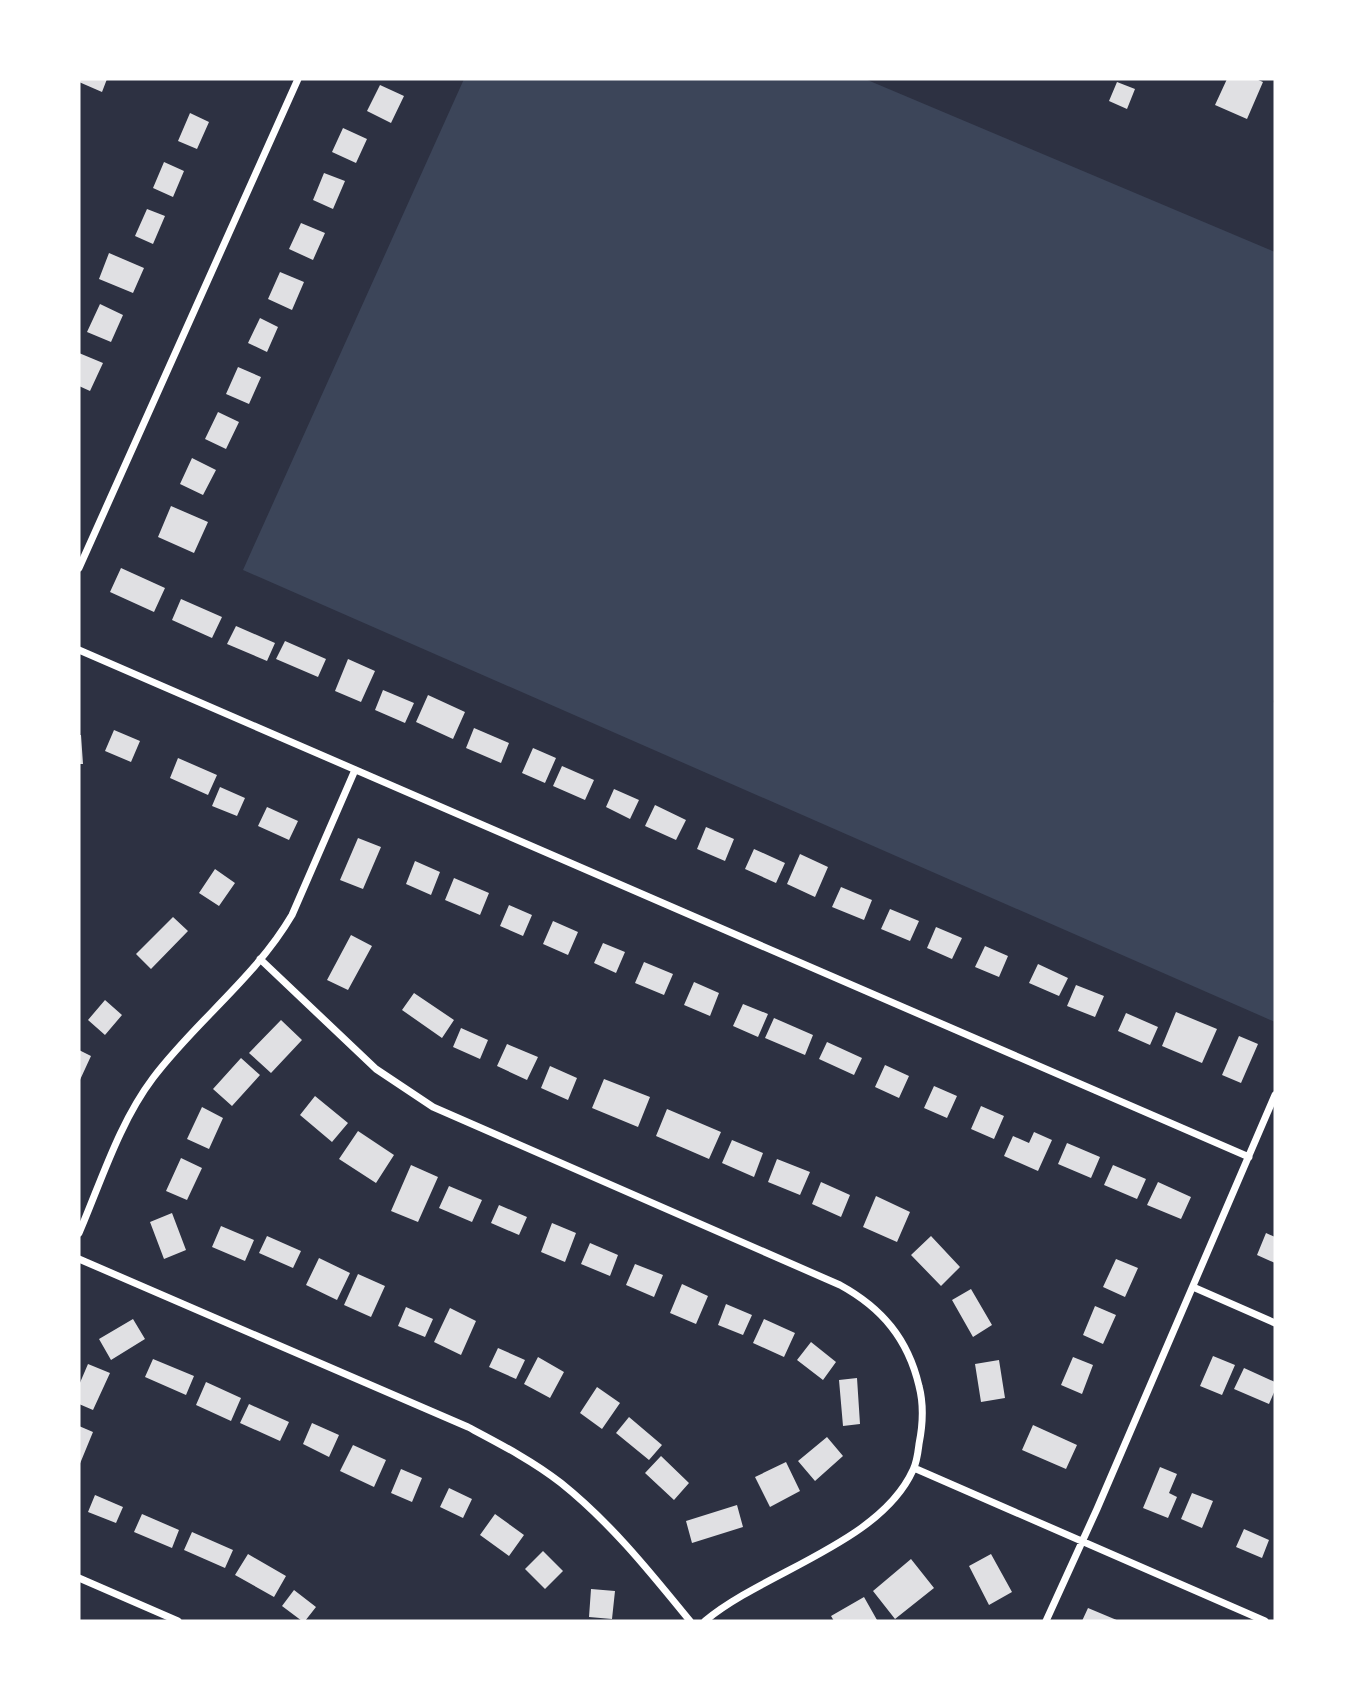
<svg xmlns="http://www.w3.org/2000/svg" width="1354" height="1700" viewBox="0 0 1354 1700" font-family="'Fira Sans Condensed',sans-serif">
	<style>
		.green { fill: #3c4559 }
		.building { fill: #e0e0e3 }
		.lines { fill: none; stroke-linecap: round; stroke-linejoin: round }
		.minor { stroke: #fff; stroke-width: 7 }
	</style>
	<rect width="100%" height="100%" fill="#2d3142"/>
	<path class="green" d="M464,79h401l410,173v445l-2,5 2,1v319l-1032,-452z"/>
	<path class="building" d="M80,79h27l-5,13 -23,-10z
		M1227,79h29l7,3 -16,37 -32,-14z
		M1117,82l18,7 -8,20 -18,-8z
		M380,85l24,11 -13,27 -24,-12z
		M190,113l19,9 -12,27 -19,-8z
		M343,128l24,11 -11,24 -24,-11z
		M164,162l20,9 -11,26 -20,-9z
		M324,173l21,8 -12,28 -20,-9z
		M147,209l18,7 -12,28 -18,-8z
		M301,223l24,10 -12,27 -24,-11z
		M109,253l35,15 -11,25 -34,-14z
		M280,272l24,10 -12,28 -24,-11z
		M100,304l23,11 -12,27 -24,-10z
		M260,318l18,9 -11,25 -19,-9z
		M79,353l24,10 -13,28 -11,-5z
		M238,367l23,10 -12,27 -23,-10z
		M218,412l21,10 -13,27 -21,-10z
		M192,458l24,12 -13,25 -23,-11z
		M171,506l37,16 -14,31 -36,-16z
		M121,568l44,20 -11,24 -44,-20z
		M181,599l41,18 -10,21 -40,-18z
		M236,626l39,17 -8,18 -40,-17z
		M285,641l41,18 -8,18 -42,-18z
		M348,659l27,12 -14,31 -26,-11z
		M383,690l31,13 -9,20 -30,-13z
		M428,695l37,17 -12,27 -37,-17z
		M474,728l35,15 -8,20 -35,-15z
		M114,730l26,11 -9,21 -26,-11z
		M79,735h2l2,29h-4z
		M533,748l23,10 -11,25 -23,-10z
		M178,758l39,17 -9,20 -38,-17z
		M562,766l32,14 -9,20 -32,-14z
		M220,787l25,11 -8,18 -25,-10z
		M614,789l25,11 -9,19 -24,-12z
		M655,805l31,15 -10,20 -31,-14z
		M267,807l31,14 -9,19 -31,-14z
		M706,827l28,12 -9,22 -28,-12z
		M358,838l23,9 -18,42 -23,-9z
		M754,849l31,14 -9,20 -31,-14z
		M800,854l28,13 -13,30 -28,-13z
		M415,861l25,11 -9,23 -25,-11z
		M215,869l20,14 -16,23 -20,-13z
		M454,878l35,15 -9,22 -35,-15z
		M841,887l31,13 -8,20 -32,-13z
		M509,905l23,10 -9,21 -23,-10z
		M890,909l29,12 -9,20 -29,-12z
		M173,917l15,14 -37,38 -15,-15z
		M553,921l25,11 -10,23 -25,-11z
		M936,927l26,11 -10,21 -25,-11z
		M351,935l21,11 -24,44 -21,-10z
		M603,943l22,9 -9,21 -22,-10z
		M985,946l23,10 -9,21 -24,-10z
		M644,962l29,12 -9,21 -29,-12z
		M1038,964l30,14 -9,18 -30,-13z
		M694,982l25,11 -9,23 -26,-11z
		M1076,985l28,11 -9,21 -28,-11z
		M414,993l40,27 -12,18 -40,-28z
		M105,1000l17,15 -17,20 -17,-15z
		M743,1004l25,10 -10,23 -25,-11z
		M1176,1012l41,17 -15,34 -40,-17z
		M1126,1013l32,14 -8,18 -32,-14z
		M774,1018l39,17 -8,20 -40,-17z
		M281,1020l21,20 -31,33 -22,-20z
		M461,1028l27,12 -8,19 -27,-12z
		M1239,1036l19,8 -17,39 -19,-8z
		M827,1042l35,16 -8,17 -35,-16z
		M507,1044l31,13 -11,23 -30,-14z
		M79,1050l12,6 -12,26z
		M241,1058l19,17 -28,31 -19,-17z
		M885,1065l24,11 -10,22 -24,-11z
		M550,1066l27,12 -9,22 -27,-12z
		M604,1079l46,18 -12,30 -46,-19z
		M934,1086l23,10 -10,22 -23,-10z
		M315,1096l33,27 -16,19 -32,-27z
		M981,1106l23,10 -10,23 -23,-10z
		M202,1107l21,11 -14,31 -22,-10z
		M667,1109l54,23 -12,27 -53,-23z
		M358,1131l36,24 -18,28 -37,-24z
		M1034,1132l18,8 -14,31 -34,-15 9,-20 16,7z
		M732,1140l31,13 -9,24 -32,-14z
		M1067,1143l33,14 -9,21 -33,-14z
		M181,1158l21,10 -15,32 -21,-9z
		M777,1159l33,13 -10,23 -32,-13z
		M411,1165l27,12 -20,45 -27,-11z
		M1113,1165l33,14 -9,20 -33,-14z
		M821,1182l29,13 -9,22 -29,-13z
		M1158,1182l33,15 -10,22 -34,-14z
		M449,1186l33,14 -10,22 -33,-14z
		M876,1196l34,16 -13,30 -34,-15z
		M499,1205l28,12 -8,18 -28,-12z
		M172,1213l14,37 -22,9 -14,-37z
		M552,1223l24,10 -11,29 -24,-10z
		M221,1226l33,14 -9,21 -33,-14z
		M1266,1233l9,4v26l-18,-8z
		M267,1236l34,15 -8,17 -34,-15z
		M931,1236l29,31 -19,19 -30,-31z
		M590,1243l28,12 -8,21 -29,-12z
		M319,1258l31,15 -13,27 -31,-15z
		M1116,1259l22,9 -13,29 -22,-10z
		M635,1264l28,11 -9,22 -28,-12z
		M358,1274l27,12 -14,31 -27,-12z
		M682,1284l26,12 -12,28 -26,-11z
		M971,1289l21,36 -19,12 -21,-37z
		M726,1304l26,11 -9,20 -25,-10z
		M1095,1306l21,9 -13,29 -20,-9z
		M406,1307l27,12 -8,18 -27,-11z
		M450,1308l26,13 -15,34 -27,-13z
		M133,1319l12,20 -34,21 -12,-21z
		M764,1319l31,14 -11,24 -31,-14z
		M811,1342l25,20 -13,18 -26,-20z
		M498,1348l27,12 -9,19 -27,-12z
		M1213,1356l22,9 -13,30 -22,-9z
		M538,1357l26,15 -14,26 -26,-14z
		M1073,1357l20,8 -11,29 -21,-9z
		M153,1359l41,17 -8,19 -41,-18z
		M999,1360l6,38 -24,4 -6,-38z
		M88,1364l22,9 -17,37 -14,-6v-19z
		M1244,1368l31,14v8l-6,14 -35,-15z
		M857,1378l3,46 -17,2 -4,-46z
		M206,1382l35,16 -10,23 -35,-16z
		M597,1387l23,16 -18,26 -22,-16z
		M249,1404l40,18 -9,19 -40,-18z
		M629,1417l33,28 -13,15 -33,-27z
		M312,1423l27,12 -10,22 -26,-13z
		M1033,1425l44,20 -11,24 -44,-19z
		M79,1426l14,6 -14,34z
		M827,1437l16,19 -28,25 -17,-20z
		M353,1445l33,15 -12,27 -34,-16z
		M661,1456l28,27 -15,17 -29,-27z
		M786,1462l14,29 -30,16 -15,-30z
		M1160,1467l17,7 -8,19 8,4 -9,21 -25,-10z
		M401,1469l21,9 -10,24 -21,-9z
		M449,1488l23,11 -9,19 -23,-11z
		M1192,1493l21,8 -11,27 -21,-9z
		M95,1495l28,12 -7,16 -28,-11z
		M737,1505l6,22 -51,16 -6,-22z
		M142,1514l37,16 -7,18 -38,-16z
		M495,1514l29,21 -15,21 -29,-21z
		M1244,1529l25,11 -7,18 -26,-11z
		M192,1532l41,18 -8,18 -41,-18z
		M543,1551l20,20 -18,18 -20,-20z
		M248,1554l38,22 -12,21 -39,-22z
		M991,1554l21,38 -23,13 -20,-39z
		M911,1559l23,29 -39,31 -22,-28z
		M591,1589l24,2 -3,28 -23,-2z
		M294,1590l22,17 -11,14h-3l-20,-15z
		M864,1597l13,23 -43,1 -3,-5z
		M1088,1608l31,13h-37z"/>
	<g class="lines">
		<path class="minor" d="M79,568l219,-489
			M79,650l1170,507
			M260,959l116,110 57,38 407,178c42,23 68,54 79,101 5,19 4,38 0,58 -1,8 -2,18 -6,26 -33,73 -148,101 -208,151
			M79,1233c22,-51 40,-110 74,-155 43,-57 102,-100 139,-163l63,-145
			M79,1259l389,168c32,17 65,34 93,56 50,40 89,89 129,138
			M1193,1287l82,36
			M914,1468l351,153
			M79,1578l99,43
			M1046,1621l51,-112 178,-414"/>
	</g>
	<rect width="1354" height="1700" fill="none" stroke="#ffffff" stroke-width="161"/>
</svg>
